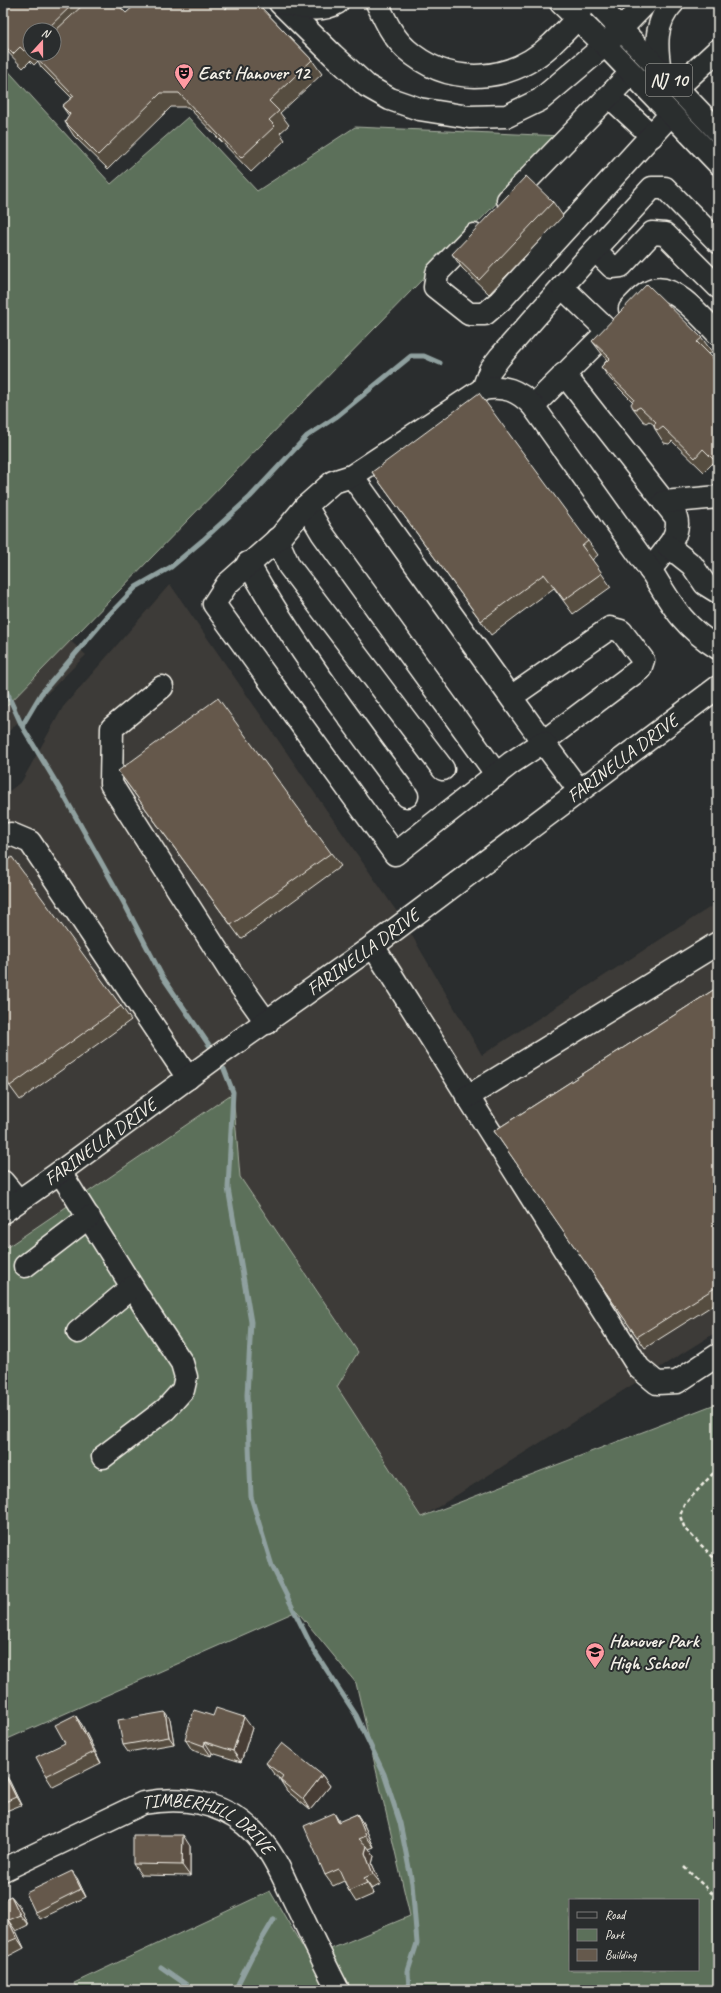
<svg xmlns="http://www.w3.org/2000/svg" width="721" height="1993" viewBox="0 0 721 1993" font-family="Caveat,sans-serif">
	<style>
		.built { fill: #3c3a37 }
		.green { fill: #5c705a; stroke: #a8b0a1; fill-rule: evenodd }
		.lines { fill: none; stroke-linecap: round; stroke-linejoin: round }
		.stream { stroke: #8fa09f; stroke-width: 5 }
		.minor-casing { stroke: #f4f1e8; stroke-width: 25 }
		.major-casing { stroke: #f4f1e8; stroke-width: 25 }
		.path { stroke: #f4f1e8; stroke-width: 2.5; stroke-dasharray: 4 3; stroke-linecap: butt }
		.minor { stroke: #2a2d2e; stroke-width: 22 }
		.major { stroke: #2a2d2e; stroke-width: 22 }
		.wall { fill: #574d41; stroke: #f4f1e8; fill-rule: evenodd }
		.shaded-wall { fill: #473e35; stroke: #f4f1e8 }
		.building { fill: #65594c; stroke: #f4f1e8 }
		.labels { text-anchor: middle; dominant-baseline: central; stroke-width: 4; stroke-linejoin: round; paint-order: stroke }
		.shield { fill: #2a2d2e; stroke: #b7b6b0; stroke-width: 1 }
		.shield-label { font-size: 18px; font-weight: bold; fill: #f4f1e8 }
		.poi-label { font-size: 19px; font-weight: bold; fill: #f4f1e8; stroke: #2a2d2e; text-anchor: start }
		.street-label { font-size: 19px; fill: #f4f1e8; stroke: #2a2d2e }
	</style>
	<rect width="100%" height="100%" fill="#2a2d2e"/>
	<filter id="ink" filterUnits="userSpaceOnUse"><feTurbulence type="fractalNoise" baseFrequency=".025" numOctaves="2"/><feDisplacementMap in="SourceGraphic" scale="8" xChannelSelector="R" yChannelSelector="G"/><feConvolveMatrix kernelMatrix="1 2 1 2 8 2 1 2 1" color-interpolation-filters="sRGB"/></filter>
	<g filter="url(#ink)">
		<path class="built" d="M3,579l83,76 -83,82z
			M170,584l234,338 78,133 236,-153v429l-296,186 276,383 -277,-383 -84,-130 21,-36 -118,-174 -7,-83 -230,156v-454l19,-15 41,-74z"/>
		<path class="green" d="M3,65l108,119 77,-67 69,74 98,-64 207,9 -559,574z
			M233,1093l7,84 118,175 -21,35 84,130 297,-114v587h-641l-3,-7 196,-92 39,67 101,-42 -54,-233 -59,-72 -294,130v-491zM570,1900h128v70h-128z"/>
		<g class="lines">
			<path class="stream" d="M3,684l19,42 41,68 61,109 38,73 47,69
				M3,702l6,-6
				M22,726l19,-32 66,-77 29,-30 35,-20 32,-27 47,-43 57,-61 29,-19 75,-61h13l16,7
				M224,1069l9,23 -5,96 23,134 -4,73 4,102 21,69 41,83 43,66 28,59 16,49 12,60 5,60 -9,28 1,19
				M161,1967l33,23
				M235,1990l17,-34 22,-37"/>
			<defs>
				<g id="minor">
					<path d="M280,3l53,52 34,31 23,13 29,10 50,8 38,-1 33,-16 65,-55"/>
					<path d="M282,3c17,4 39,10 55,0"/>
					<path d="M660,71c-4,-24 -6,-49 13,-68"/>
					<path d="M677,88l41,-38"/>
					<path d="M609,96l43,40"/>
					<path d="M508,200l123,-127"/>
					<path d="M474,235l-37,38 -2,14 34,27h16l15,-13 171,-187"/>
					<path d="M595,250l17,17 9,-1 31,-33 13,1 53,53"/>
					<path d="M630,309c7,-7 14,-16 24,-19 20,-7 51,31 64,44"/>
					<path d="M564,374l112,143c6,19 -16,39 -26,53"/>
					<path d="M483,389l7,-19 10,-13 84,-95 68,-74h13l53,54"/>
					<path d="M533,406l75,-75 -46,-44"/>
					<path d="M352,476l191,266 97,-73 3,-9 -22,-29 -11,-3 -99,69"/>
					<path d="M664,502l54,-5"/>
					<path d="M306,506l16,27 175,242"/>
					<path d="M277,539l12,27 154,203"/>
					<path d="M668,546l24,19 13,19 13,8"/>
					<path d="M248,563c45,81 104,159 159,233"/>
					<path d="M162,687l-50,41 -1,56 119,187 37,52"/>
					<path d="M579,790l-36,-48 -32,21 -116,91 -181,-250 13,-20 54,-48 25,-30 27,-24 19,-6 131,-87c21,-4 35,1 50,17l120,168c20,33 31,53 65,74"/>
					<path d="M3,836l8,-2 19,8 158,236"/>
					<path d="M373,946l266,422 18,15 20,-1 41,-27"/>
					<path d="M467,1097l251,-154"/>
					<path d="M60,1172l88,140 34,51 4,14 -3,13 -17,19 -63,48"/>
					<path d="M3,1182l15,18"/>
					<path id="s1" d="M3,1212l57,-40 159,-117 154,-109 345,-259"/>
					<path d="M25,1266l64,-49"/>
					<path d="M78,1332l54,-45"/>
					<path id="s2" d="M3,1870l140,-67c46,-8 90,1 120,40 14,17 22,39 32,59 14,29 28,59 43,88"/>
				</g>
				<path id="major" d="M377,3c8,17 15,33 29,46 44,39 105,34 146,-5 12,-12 27,-24 31,-41
					M561,3l44,42 113,118
					M596,3l122,128
					M610,40l36,-37"/>
			</defs>
			<use href="#minor" class="minor-casing"/>
			<use href="#major" class="major-casing"/>
			<path class="path" d="M718,1468l-34,37 -4,11 5,13 33,33
				M684,1867l34,32"/>
			<use href="#minor" class="minor"/>
			<use href="#major" class="major"/>
		</g>
		<path class="wall" d="M3,3h113l10,10 12,-8 2,-2h117l55,57 10,14 -42,39 9,12 -9,8 5,7 -34,32 -63,-65h-17l-63,62 -34,-33 -9,-14 4,-6 -7,-10 10,-8 -31,-31 -3,-6 -4,4 -4,-4 -7,7 -20,-21zM30,30h24v24h-24z
			M553,202l10,14 -74,78 -27,-26 -10,-14z
			M702,338l10,14 -3,2 8,8 1,-1v107l-5,-5 -9,9 -32,-31 -3,3 -5,-1 -9,-14 -1,-4 -5,-4 -3,2 -3,-2 -10,-13v-6l-22,-22 -10,-13 6,-7 -5,-6 -10,-13z
			M372,472l216,69 10,14 -6,5 19,27 -38,27 -19,-26 -63,47z
			M118,771l213,82 10,13 -100,73z
			M3,863l118,143 10,14 -111,80 -17,-23z
			M718,987v315l-73,46 -151,-217z
			M75,1715l7,10 19,38 -48,24 -7,-11 19,-33z
			M213,1716l39,12 -11,34 -29,-9 -1,3 -19,-6 -7,-11z
			M170,1719l4,25 -46,8 -5,-7z
			M266,1763l56,12 8,11 -20,24 -23,-19 -7,-11v-1l-6,-5z
			M3,1774l6,6 12,25 -15,6 -2,-3h-1z
			M357,1814l7,11 10,22 -5,2 5,7 -2,8 9,20 -9,5 2,5 -18,8 -7,-11 -5,-10 -11,5 -8,-11 15,-53z
			M190,1846v30l-49,-1 -8,-11z
			M77,1878l9,19 -46,22 -5,-7z
			M11,1896l8,10 9,19 -12,6 8,17 -21,11v-59z"/>
		<path class="shaded-wall" d="M165,1712l5,7 4,25 -5,-7z
			M75,1715l7,10 19,38 -7,-11z
			M244,1717l8,11 -11,34 -8,-11z
			M205,1742l7,11 -1,3 -7,-10z
			M4,1773l5,7 12,25 -5,-8z
			M322,1775l8,11 -20,24 -7,-11z
			M334,1813l7,11 -3,-2z
			M357,1814l7,11 10,22 -8,-11z
			M183,1835l7,11v30l-8,-11z
			M367,1846l7,10 -2,8 9,20 -8,-10 -8,-21z
			M72,1871l5,7 9,19 -5,-8z
			M364,1878l8,11 2,5 -7,-11z
			M11,1896l8,10 9,19 -8,-10z
			M8,1920l8,11 8,17 -7,-10z"/>
		<path class="building" d="M3,3h71l-28,27h-16v15l-6,6 -4,-4 -7,7 -10,-10z
			M85,3h31l10,10 10,-9 2,1 2,-2h80l6,6 6,-6h25l55,57 -43,41 10,10 -10,9 6,6 -34,32 -62,-65h-18l-63,62 -33,-33 5,-8 -8,-8 12,-10 -41,-42h21v-22z
			M526,176l27,26 -74,78 -27,-26z
			M647,284l55,54 -5,4 20,20 1,-1v103l-15,-15 -8,9 -32,-31 -4,3 -4,-1 -1,-4 2,-3 -16,-15 -4,2 -3,-1 -2,-4 3,-5 -33,-32 9,-9 -18,-17z
			M479,393l109,148 -6,5 20,27 -38,27 -20,-26 -63,47 -109,-149z
			M218,698l113,155 -100,72 -113,-154z
			M12,857l109,149 -111,80 -7,-9v-214z
			M718,987v299l-81,51 -143,-206z
			M216,1708l28,9 -11,34 -28,-9 -1,4 -19,-7 9,-29 19,6z
			M165,1712l4,25 -46,8 -5,-25z
			M75,1715l19,37 -48,24 -10,-19 29,-14 -10,-18z
			M282,1743l40,32 -19,24 -23,-19 3,-4 -17,-13z
			M4,1773l12,24 -13,6v-29z
			M334,1813l4,9 19,-8 9,22 -7,3 8,7 -2,7 8,21 -9,4 3,5 -18,8 -10,-22 -14,6 -21,-49z
			M133,1835h50l-1,30 -49,-1z
			M72,1871l9,18 -46,23 -9,-19z
			M11,1896l9,19 -12,5 9,18 -14,6v-44z"/>
	</g>
	<defs>
		<symbol id="theatre-pin" viewBox="-11 -11 22 30"><path d="M0 17L-7.5 6A9.5 9.5 0 1 1 7.5 6Z" fill="#ff9aa2" stroke="#2a2d2e"/><path d="M-5-5.5Q0-4 5-5.5V0Q5 5 0 6Q-5 5-5 0ZM-3.3-2.5H-1v1.5H-3.3ZM1-2.5H3.3v1.5H1ZM-2.8 1Q0 5.5 2.8 1Z" fill="#111"/></symbol>
		<symbol id="school-pin" viewBox="-11 -11 22 30"><path d="M0 17L-7.5 6A9.5 9.5 0 1 1 7.5 6Z" fill="#ff9aa2" stroke="#2a2d2e"/><path d="M0-5L7-2L0 1L-7-2ZM-4 1L0 2.5L4 1V4Q0 6-4 4Z" fill="#111"/></symbol>
	</defs>
	<g fill-rule="evenodd">
		<use href="#theatre-pin" x="173" y="62" width="22" height="30"/>
		<use href="#school-pin" x="584" y="1641" width="22" height="30"/>
	</g>
	<g class="labels">
		<rect class="shield" x="646" y="64" width="46" height="32" rx="3"/>
		<g class="shield-label">
			<text x="669" y="80">NJ 10</text>
		</g>
		<g class="poi-label">
			<text x="198" y="73">East Hanover 12</text>
			<text x="609" y="1641">Hanover Park<tspan x="609" dy="22">High School</tspan></text>
		</g>
		<g class="street-label">
			<text stroke="none"><textPath href="#s1" startOffset="768">FARINELLA DRIVE</textPath></text>
			<text stroke="none"><textPath href="#s1" startOffset="444">FARINELLA DRIVE</textPath></text>
			<text stroke="none"><textPath href="#s1" startOffset="120">FARINELLA DRIVE</textPath></text>
			<text stroke="none"><textPath href="#s2" startOffset="227">TIMBERHILL DRIVE</textPath></text>
		</g>
	</g>
	<rect width="721" height="1993" fill="none" stroke="#2a2d2e" stroke-width="16"/>
	<rect x="8" y="8" width="705" height="1977" fill="none" stroke="#f4f1e8" stroke-width="1.5" filter="url(#ink)"/>
	<rect x="569" y="1899" width="130" height="72" fill="#2a2d2e" stroke="#7b7b78"/>
	<rect x="577" y="1912" width="20" height="6" fill="#2a2d2e" stroke="#7b7b78"/>
	<text x="605" y="1919" font-size="12" fill="#f4f1e8">Road</text>
	<rect x="577" y="1929" width="20" height="12" fill="#5c705a" stroke="#7b7b78"/>
	<text x="605" y="1939" font-size="12" fill="#f4f1e8">Park</text>
	<rect x="577" y="1949" width="20" height="12" fill="#65594c" stroke="#7b7b78"/>
	<text x="605" y="1959" font-size="12" fill="#f4f1e8">Building</text>
	<g transform="translate(42 42) rotate(21)"><circle r="19" fill="#2a2d2e" stroke="#7b7b78"/>
	<path d="M0-3L7 15L0 10L-7 15Z" fill="#ff9aa2"/>
	<text y="-6" font-size="11" font-weight="bold" text-anchor="middle" fill="#f4f1e8">N</text>
	</g>
</svg>
